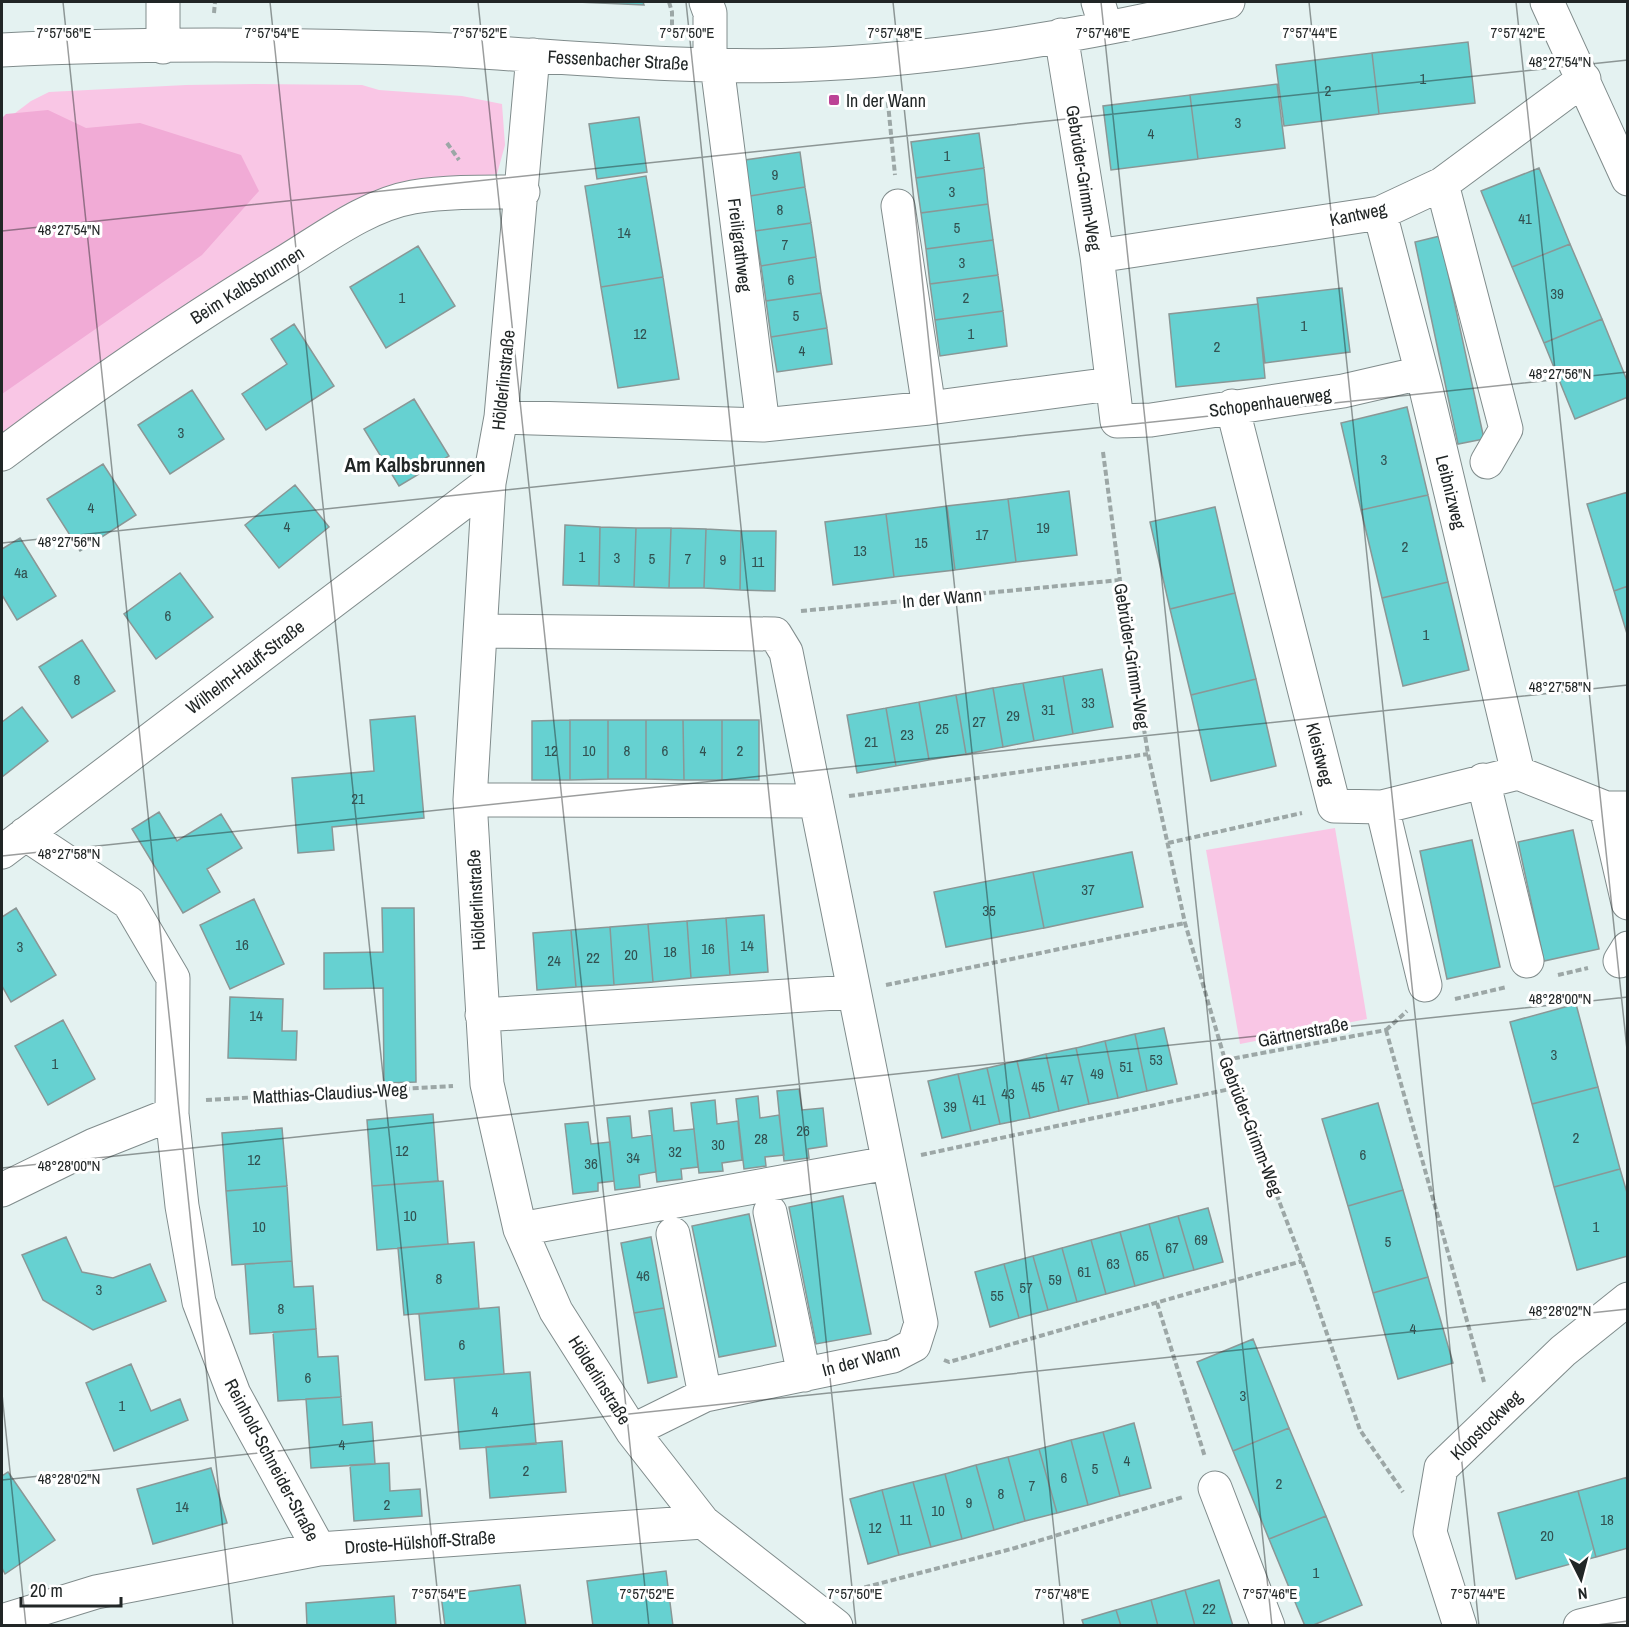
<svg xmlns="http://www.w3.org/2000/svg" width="1629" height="1627" viewBox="0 0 1629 1627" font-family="'Archivo Narrow',sans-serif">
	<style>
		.green { fill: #f9c6e5 }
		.water { fill: #f1abd6 }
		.building { fill: #66d1d1; stroke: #8a9796; stroke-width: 1.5 }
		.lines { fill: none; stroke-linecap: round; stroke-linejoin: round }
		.minor-casing { stroke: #808c8c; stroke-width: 35 }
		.path { stroke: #9ca7a6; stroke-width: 4; stroke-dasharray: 6 3; stroke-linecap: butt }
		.minor { stroke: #fff; stroke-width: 33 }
		.ticks { fill: none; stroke: #212626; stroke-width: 1.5; stroke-opacity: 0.45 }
		.poi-dot { fill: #bc4396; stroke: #fff; stroke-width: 2 }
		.labels { text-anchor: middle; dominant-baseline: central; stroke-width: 6; stroke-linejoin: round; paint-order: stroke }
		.number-label { font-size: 15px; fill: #325151 }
		.street-label { font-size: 18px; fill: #212626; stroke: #fff }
		.poi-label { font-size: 18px; fill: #212626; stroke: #fff; text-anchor: start }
		.neighbourhood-label { font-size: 20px; font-weight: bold; fill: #212626; stroke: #fff }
		.ticks-label { font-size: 15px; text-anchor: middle; fill: #212626; stroke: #fff; stroke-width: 6; stroke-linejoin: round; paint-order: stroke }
	</style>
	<rect width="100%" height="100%" fill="#e4f2f1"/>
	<path class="green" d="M255,84l107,1 17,5 83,6 40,8 3,41 -8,29 -109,15 -77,38 -205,131 -104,82v-317l29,-22 18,-9 137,-7z
		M1335,828l32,191 -127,25 -34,-194z"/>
	<path class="water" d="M48,110l38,18 54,-5 101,32 18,36 -57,64 -200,139v-276l4,-4z"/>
	<path class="building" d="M577,2h66l1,3z
		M1468,42l7,61 -96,11 -7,-61z
		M1372,53l7,61 -95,12 -8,-61z
		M1277,84l8,64 -87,11 -8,-64z
		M1190,95l8,64 -87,11 -8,-64z
		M639,117l8,55 -50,7 -8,-55z
		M979,133l5,35 -68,10 -5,-36z
		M800,152l5,35 -55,9 -5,-36z
		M984,168l4,36 -67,9 -5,-35z
		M1539,168l31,76 -58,23 -31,-76z
		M646,176l17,101 -62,10 -16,-101z
		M805,187l6,36 -56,8 -5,-35z
		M988,204l5,36 -67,9 -5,-36z
		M811,223l5,34 -55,9 -6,-35z
		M1440,236l44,203 -26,5 -43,-202z
		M993,240l5,35 -68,9 -4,-35z
		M1570,244l32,75 -58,24 -32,-76z
		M418,246l37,60 -69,42 -36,-61z
		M816,257l5,36 -55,8 -5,-35z
		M998,275l5,36 -68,9 -5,-36z
		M663,277l16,102 -61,9 -17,-101z
		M1342,288l8,64 -85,11 -8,-65z
		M821,293l6,35 -56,9 -5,-36z
		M1258,304l7,74 -89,9 -7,-73z
		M1003,311l4,35 -67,10 -5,-36z
		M1602,319l26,64v14l-53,22 -31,-76z
		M294,324l40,62 -68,44 -24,-36 45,-30 -16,-25z
		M827,328l5,36 -55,8 -6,-35z
		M192,390l32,49 -54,35 -32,-49z
		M414,399l35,57 -50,30 -35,-57z
		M1407,407l21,88 -67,15 -20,-87z
		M103,464l33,51 -56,36 -33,-52z
		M295,485l34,42 -50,41 -34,-43z
		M1069,491l8,64 -61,7 -8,-63z
		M1628,492v94l-14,5 -27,-87z
		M1428,495l20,87 -66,16 -21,-88z
		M1008,499l8,63 -61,8 -8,-64z
		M947,506l8,64 -61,7 -8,-63z
		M1215,507l20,86 -65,16 -20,-87z
		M886,514l8,63 -61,8 -8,-63z
		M565,525l35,2 -1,59 -36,-1z
		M600,527l36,1 -2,59 -35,-1z
		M636,528h35l-2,60 -35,-1z
		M671,528l35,1 -2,59h-35z
		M706,529l35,2 -1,59 -36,-2z
		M741,531h35l-1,60 -35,-1z
		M20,538l36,58 -39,24 -15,-25v-46z
		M180,573l33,44 -57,42 -32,-45z
		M1448,582l21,88 -66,16 -21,-88z
		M1628,586v51l-14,-46z
		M1235,593l21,86 -65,16 -21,-86z
		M82,640l33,51 -43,27 -33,-51z
		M1102,669l11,58 -40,7 -10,-58z
		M1063,676l10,58 -39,7 -11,-58z
		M1256,679l20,87 -65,15 -20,-86z
		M1023,683l11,58 -31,6 -10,-59z
		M993,688l10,59 -37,7 -10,-59z
		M956,695l10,59 -37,6 -10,-58z
		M919,702l10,58 -33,6 -10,-58z
		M22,707l26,34 -46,36v-55z
		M886,708l10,58 -39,7 -10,-58z
		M415,716l9,102 -92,9 2,23 -36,3 -6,-75 82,-7 -4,-51z
		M570,720v60h-38v-59z
		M570,720h38v59l-38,1z
		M608,720h38v59h-38z
		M646,720h37l1,60 -38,-1z
		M683,720h39v60h-38z
		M722,720h37v60h-37z
		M159,812l18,29 44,-27 21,34 -35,21 13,23 -37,21 -51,-84z
		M1573,830l26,119 -55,12 -26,-119z
		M1472,840l28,127 -53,12 -27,-128z
		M1132,852l11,55 -99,21 -11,-56z
		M1033,872l11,56 -98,19 -12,-55z
		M254,899l30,65 -54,25 -30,-64z
		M16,908l40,67 -45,27 -9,-16v-69z
		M382,908h32l2,174 -32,1 -1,-95 -59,1v-36l59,-1z
		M764,915l4,57 -38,3 -4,-57z
		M726,918l4,57 -39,3 -4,-57z
		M687,921l4,57 -38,4 -5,-58z
		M648,924l5,58 -39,3 -4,-58z
		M610,927l4,58 -38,2 -5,-57z
		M571,930l5,57 -39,3 -4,-57z
		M230,997l53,2 -1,32h15l-1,29 -68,-2z
		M1576,1004l22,83 -66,17 -22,-82z
		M63,1020l32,59 -47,26 -33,-59z
		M1164,1028l13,56 -30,7 -12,-57z
		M1135,1034l12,57 -29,7 -13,-57z
		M1105,1041l13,57 -29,6 -13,-56z
		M1076,1048l13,56 -30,7 -13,-57z
		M1046,1054l13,57 -29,7 -13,-57z
		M1017,1061l13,57 -30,6 -13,-56z
		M987,1068l13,56 -29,7 -13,-57z
		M958,1074l13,57 -29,7 -14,-57z
		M1598,1087l22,82 -66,18 -22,-83z
		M799,1089l3,21 21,-2 4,38 -19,3 1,9 -25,3 -7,-70z
		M758,1096l2,22 19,-3 5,40 -19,2 1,9 -22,3 -8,-70z
		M715,1100l2,24 21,-3 4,39 -20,3 1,8 -24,2 -8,-70z
		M1378,1103l25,87 -55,16 -26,-87z
		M672,1108l2,23 20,-2 4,38 -17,2 1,10 -25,3 -8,-71z
		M433,1114l5,67 -66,5 -5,-66z
		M630,1116l2,22 20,-3 4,37 -17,3 1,12 -25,3 -8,-72z
		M588,1122l3,22 19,-2 4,39 -16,2v8l-25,3 -8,-70z
		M282,1128l5,58 -61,5 -4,-58z
		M1620,1169l8,27v60l-51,14 -23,-83z
		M443,1181l5,63 -71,6 -5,-64z
		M287,1186l5,75 -60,4 -6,-74z
		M1403,1190l25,87 -55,16 -25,-87z
		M843,1196l28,138 -55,10 -27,-137z
		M1208,1208l15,54 -29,8 -16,-54z
		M749,1214l27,132 -57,11 -27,-131z
		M1178,1216l16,54 -30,8 -15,-54z
		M1149,1224l15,54 -29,8 -15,-54z
		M1120,1232l15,54 -29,8 -15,-54z
		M66,1237l16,35 31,6 37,-14 16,37 -73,29 -50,-30 -21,-45z
		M651,1237l13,71 -30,5 -13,-70z
		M1091,1240l15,54 -29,8 -15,-54z
		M474,1242l5,66 -75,7 -6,-67z
		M1062,1248l15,54 -29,8 -15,-54z
		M1033,1256l15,54 -29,8 -15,-54z
		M292,1261l2,26 19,-1 3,43 -66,5 -5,-70z
		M1004,1264l15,54 -29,9 -15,-55z
		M1428,1277l25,86 -55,16 -25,-86z
		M499,1307l5,67 -79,6 -6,-66z
		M664,1308l13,69 -29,6 -14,-70z
		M316,1329l2,28 20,-1 3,41 -63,4 -5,-69z
		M1253,1339l36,89 -56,23 -36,-89z
		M131,1364l20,47 29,-12 8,21 -74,31 -28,-68z
		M530,1372l6,72 -76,5 -6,-71z
		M341,1397l2,28 29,-3 3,42 -64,4 -5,-69z
		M1134,1423l17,65 -31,8 -17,-64z
		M1289,1428l37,88 -57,23 -36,-88z
		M1103,1432l17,64 -32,9 -17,-65z
		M1071,1440l17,65 -31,8 -18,-64z
		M562,1441l4,51 -76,6 -4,-51z
		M1039,1449l18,64 -32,8 -17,-64z
		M1008,1457l17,64 -31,9 -18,-65z
		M389,1463l1,28 30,-2 2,27 -68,5 -4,-56z
		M976,1465l18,65 -32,9 -17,-65z
		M211,1468l16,55 -74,21 -16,-55z
		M8,1472l47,68 -50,34 -3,-6v-92z
		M945,1474l17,65 -31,8 -18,-65z
		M1628,1477v71l-32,9 -18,-66z
		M913,1482l18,65 -32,8 -17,-65z
		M882,1490l17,65 -31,9 -18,-65z
		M1578,1491l18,66 -80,22 -18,-66z
		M1326,1516l36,89 -51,21h-6l-36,-87z
		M666,1571l7,55h-80l-6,-45z
		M1219,1580l14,46h-38l-10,-36z
		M520,1585l6,41h-81l-4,-31z
		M1185,1590l10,36h-37l-7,-26z
		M394,1596l2,30h-89l-1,-23z
		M1151,1600l7,26h-37l-5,-16z
		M1116,1610l5,16h-37l-2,-6z"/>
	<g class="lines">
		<defs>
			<path id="minor" d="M706,2l4,11v51
				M1098,2l8,26
				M1547,2l81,177
				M1061,35l36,221 20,165 34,-1 192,-29 78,-18
				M163,47v-45
				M2,50c141,-7 285,-6 427,-1 123,6 247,20 371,16 141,-5 292,-31 428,-63
				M533,55l-32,362 -12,66 -19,317 17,284 33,145 36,82 76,120 71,91 133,104
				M717,65l46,360
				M1442,184l64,245 -19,33
				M898,206l31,202
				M1380,213l46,176 92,384
				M1097,256l283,-43 62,-29 142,-105
				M1232,406l102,400 48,1 136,-34 88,35h22
				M501,417l262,8 166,-17 182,-24
				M2,454c92,-69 187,-134 286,-194 39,-24 80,-55 125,-63 36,-6 74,-5 110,-5
				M482,631l293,3 11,18 135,671 -7,22 -21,11 -188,39 -73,36
				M1483,780l44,181
				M470,800l346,1
				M1382,807l43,178
				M1606,808l22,95
				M25,834l104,69 44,75 -1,136 10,92 17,96 35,92 85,155
				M2,852l487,-369
				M1620,961l8,-13
				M482,1015l371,-23
				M2,1190l92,-45 78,-31
				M770,1212l34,163
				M520,1229l368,-66
				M673,1234l32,161
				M1215,1488l53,138
				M2,1621l94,-29 223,-43 384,-27
				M1460,1626l-30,-94 11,-64 122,-117 65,-52
				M1580,1626l48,-12"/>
		</defs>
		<use href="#minor" class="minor-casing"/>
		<path class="path" d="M669,2l3,10v18
			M214,13l1,-11
			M887,93l8,82
			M447,143l12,17
			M1103,452l17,128 28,174 37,169 40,137 77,201 58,169 43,62
			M801,611l319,-31
			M849,796l299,-42
			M1168,843l134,-30
			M1558,975l30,-7
			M886,985l299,-62
			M1455,999l52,-12
			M1386,1030l98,352
			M1386,1030l21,-19
			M1225,1060l161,-30
			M206,1100l247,-14
			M921,1155l314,-67
			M1157,1303l48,154
			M944,1360l5,2 353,-101
			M847,1592l168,-44 168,-51"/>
		<use href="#minor" class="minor"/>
	</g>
	<path class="ticks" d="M63,2l170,1624M270,2l171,1624M478,2l171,1624M686,2l170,1624M893,2l171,1624M1101,2l171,1624M1309,2l170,1624M1516,2l112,1057M2,231l1626,-171M2,543l1626,-171M2,856l1626,-171M2,1168l1626,-171M2,1394l24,232M2,1480l1626,-171M1589,1626l39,-5"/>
	<rect class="poi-dot" x="828" y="94" width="12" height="12" rx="3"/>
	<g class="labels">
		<g class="number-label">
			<text x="1423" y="78">1</text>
			<text x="1328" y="90">2</text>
			<text x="1238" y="122">3</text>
			<text x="1151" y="133">4</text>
			<text x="947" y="155">1</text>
			<text x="775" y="174">9</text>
			<text x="952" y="191">3</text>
			<text x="780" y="209">8</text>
			<text x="1525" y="218">41</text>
			<text x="957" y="227">5</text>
			<text x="624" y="232">14</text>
			<text x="785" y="244">7</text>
			<text x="962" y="262">3</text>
			<text x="791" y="279">6</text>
			<text x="1557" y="293">39</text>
			<text x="402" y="297">1</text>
			<text x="966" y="297">2</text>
			<text x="796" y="315">5</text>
			<text x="1304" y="325">1</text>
			<text x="640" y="333">12</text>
			<text x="971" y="333">1</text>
			<text x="1217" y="346">2</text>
			<text x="802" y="350">4</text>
			<text x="181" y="432">3</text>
			<text x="1384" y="459">3</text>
			<text x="91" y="507">4</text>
			<text x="287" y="526">4</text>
			<text x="1043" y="527">19</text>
			<text x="982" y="534">17</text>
			<text x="921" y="542">15</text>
			<text x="1405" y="546">2</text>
			<text x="860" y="550">13</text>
			<text x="582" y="556">1</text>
			<text x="617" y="557">3</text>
			<text x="652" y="558">5</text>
			<text x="688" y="558">7</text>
			<text x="723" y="559">9</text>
			<text x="758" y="561">11</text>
			<text x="21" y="572">4a</text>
			<text x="168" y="615">6</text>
			<text x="1426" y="634">1</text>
			<text x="77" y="679">8</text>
			<text x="1088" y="702">33</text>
			<text x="1048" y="709">31</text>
			<text x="1013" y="715">29</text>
			<text x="979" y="721">27</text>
			<text x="942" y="728">25</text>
			<text x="907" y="734">23</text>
			<text x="871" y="741">21</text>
			<text x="551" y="750">12</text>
			<text x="589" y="750">10</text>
			<text x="627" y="750">8</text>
			<text x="665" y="750">6</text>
			<text x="703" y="750">4</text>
			<text x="740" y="750">2</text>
			<text x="358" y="798">21</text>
			<text x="1088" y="889">37</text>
			<text x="989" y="910">35</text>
			<text x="242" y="944">16</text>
			<text x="747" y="945">14</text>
			<text x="20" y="946">3</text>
			<text x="708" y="948">16</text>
			<text x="670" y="951">18</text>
			<text x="631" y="954">20</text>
			<text x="593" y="957">22</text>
			<text x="554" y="960">24</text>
			<text x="256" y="1015">14</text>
			<text x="1554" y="1054">3</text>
			<text x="1156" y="1059">53</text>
			<text x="55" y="1063">1</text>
			<text x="1126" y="1066">51</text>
			<text x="1097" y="1073">49</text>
			<text x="1067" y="1079">47</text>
			<text x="1038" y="1086">45</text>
			<text x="1008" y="1093">43</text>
			<text x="979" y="1099">41</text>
			<text x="950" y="1106">39</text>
			<text x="803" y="1130">26</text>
			<text x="1576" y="1137">2</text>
			<text x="761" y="1138">28</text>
			<text x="718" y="1144">30</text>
			<text x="402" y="1150">12</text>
			<text x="675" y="1151">32</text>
			<text x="1363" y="1154">6</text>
			<text x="633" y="1157">34</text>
			<text x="254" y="1159">12</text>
			<text x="591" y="1163">36</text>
			<text x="410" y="1215">10</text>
			<text x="259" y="1226">10</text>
			<text x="1596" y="1226">1</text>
			<text x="1201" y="1239">69</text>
			<text x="1388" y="1241">5</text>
			<text x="1172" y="1247">67</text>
			<text x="1142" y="1255">65</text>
			<text x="1113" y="1263">63</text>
			<text x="1084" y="1271">61</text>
			<text x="643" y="1275">46</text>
			<text x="439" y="1278">8</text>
			<text x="1055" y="1279">59</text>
			<text x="1026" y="1287">57</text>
			<text x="99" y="1289">3</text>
			<text x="997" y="1295">55</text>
			<text x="281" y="1308">8</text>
			<text x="1413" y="1328">4</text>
			<text x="462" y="1344">6</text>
			<text x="308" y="1377">6</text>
			<text x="1243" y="1395">3</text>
			<text x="122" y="1405">1</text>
			<text x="495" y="1411">4</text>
			<text x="342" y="1444">4</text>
			<text x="1127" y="1460">4</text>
			<text x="1095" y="1468">5</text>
			<text x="526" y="1470">2</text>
			<text x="1064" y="1477">6</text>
			<text x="1279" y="1483">2</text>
			<text x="1032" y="1485">7</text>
			<text x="1001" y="1493">8</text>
			<text x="969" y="1502">9</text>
			<text x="387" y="1504">2</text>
			<text x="182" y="1506">14</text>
			<text x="938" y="1510">10</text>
			<text x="906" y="1519">11</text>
			<text x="1607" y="1519">18</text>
			<text x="875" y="1527">12</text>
			<text x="1547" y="1535">20</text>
			<text x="1316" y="1572">1</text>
			<text x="1209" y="1608">22</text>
		</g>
		<g class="street-label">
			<text transform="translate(618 60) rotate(3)">Fessenbacher Straße</text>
			<text transform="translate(1084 178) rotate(81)">Gebrüder-Grimm-Weg</text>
			<text transform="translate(1358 214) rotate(-12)">Kantweg</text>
			<text transform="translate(740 245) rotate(83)">Freiligrathweg</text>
			<text transform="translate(247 285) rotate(-32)">Beim Kalbsbrunnen</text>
			<text transform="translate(503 380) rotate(-84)">Hölderlinstraße</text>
			<text transform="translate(1270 402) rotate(-8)">Schopenhauerweg</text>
			<text transform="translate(1451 492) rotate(76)">Leibnizweg</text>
			<text transform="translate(942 598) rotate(-5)">In der Wann</text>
			<text transform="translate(1132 656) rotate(81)">Gebrüder-Grimm-Weg</text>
			<text transform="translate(245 667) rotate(-37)">Wilhelm-Hauff-Straße</text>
			<text transform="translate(1320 754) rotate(76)">Kleistweg</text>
			<text transform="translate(476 900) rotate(-93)">Hölderlinstraße</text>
			<text transform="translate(1303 1032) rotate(-11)">Gärtnerstraße</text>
			<text transform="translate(330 1093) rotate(-3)">Matthias-Claudius-Weg</text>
			<text transform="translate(1251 1126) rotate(69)">Gebrüder-Grimm-Weg</text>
			<text transform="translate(861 1360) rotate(-15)">In der Wann</text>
			<text transform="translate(600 1380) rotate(58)">Hölderlinstraße</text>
			<text transform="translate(1486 1425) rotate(-44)">Klopstockweg</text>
			<text transform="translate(272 1460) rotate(62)">Reinhold-Schneider-Straße</text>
			<text transform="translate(420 1542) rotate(-4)">Droste-Hülshoff-Straße</text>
		</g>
		<g class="poi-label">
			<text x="846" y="100">In der Wann</text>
		</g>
		<g class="neighbourhood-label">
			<text x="415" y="464">Am Kalbsbrunnen</text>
		</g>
	</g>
	<g class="ticks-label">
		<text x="64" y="38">7°57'56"E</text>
		<text x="272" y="38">7°57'54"E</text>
		<text x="480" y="38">7°57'52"E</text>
		<text x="687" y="38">7°57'50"E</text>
		<text x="895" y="38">7°57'48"E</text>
		<text x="1103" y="38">7°57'46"E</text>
		<text x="1310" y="38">7°57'44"E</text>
		<text x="1518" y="38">7°57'42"E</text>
		<text x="1560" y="67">48°27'54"N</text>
		<text x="69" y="235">48°27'54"N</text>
		<text x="1560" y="379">48°27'56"N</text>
		<text x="69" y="547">48°27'56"N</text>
		<text x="1560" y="692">48°27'58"N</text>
		<text x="69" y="859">48°27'58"N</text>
		<text x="1560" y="1004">48°28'00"N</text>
		<text x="69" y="1171">48°28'00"N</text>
		<text x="1560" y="1316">48°28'02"N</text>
		<text x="69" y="1484">48°28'02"N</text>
		<text x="439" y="1599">7°57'54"E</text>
		<text x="647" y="1599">7°57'52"E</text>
		<text x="855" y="1599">7°57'50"E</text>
		<text x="1062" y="1599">7°57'48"E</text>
		<text x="1270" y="1599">7°57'46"E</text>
		<text x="1478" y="1599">7°57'44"E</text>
	</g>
	<rect width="1629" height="1627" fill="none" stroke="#212626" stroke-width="6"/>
	<g transform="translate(1581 1579) rotate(174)" stroke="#ffffff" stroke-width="4.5" paint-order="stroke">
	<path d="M0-4.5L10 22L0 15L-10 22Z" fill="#212626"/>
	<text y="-9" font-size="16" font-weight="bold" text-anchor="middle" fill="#212626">N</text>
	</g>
	<path d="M21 1597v9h100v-9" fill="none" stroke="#212626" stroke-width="3"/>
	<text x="30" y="1597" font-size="18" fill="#212626" stroke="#ffffff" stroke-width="4.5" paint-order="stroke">20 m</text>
</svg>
